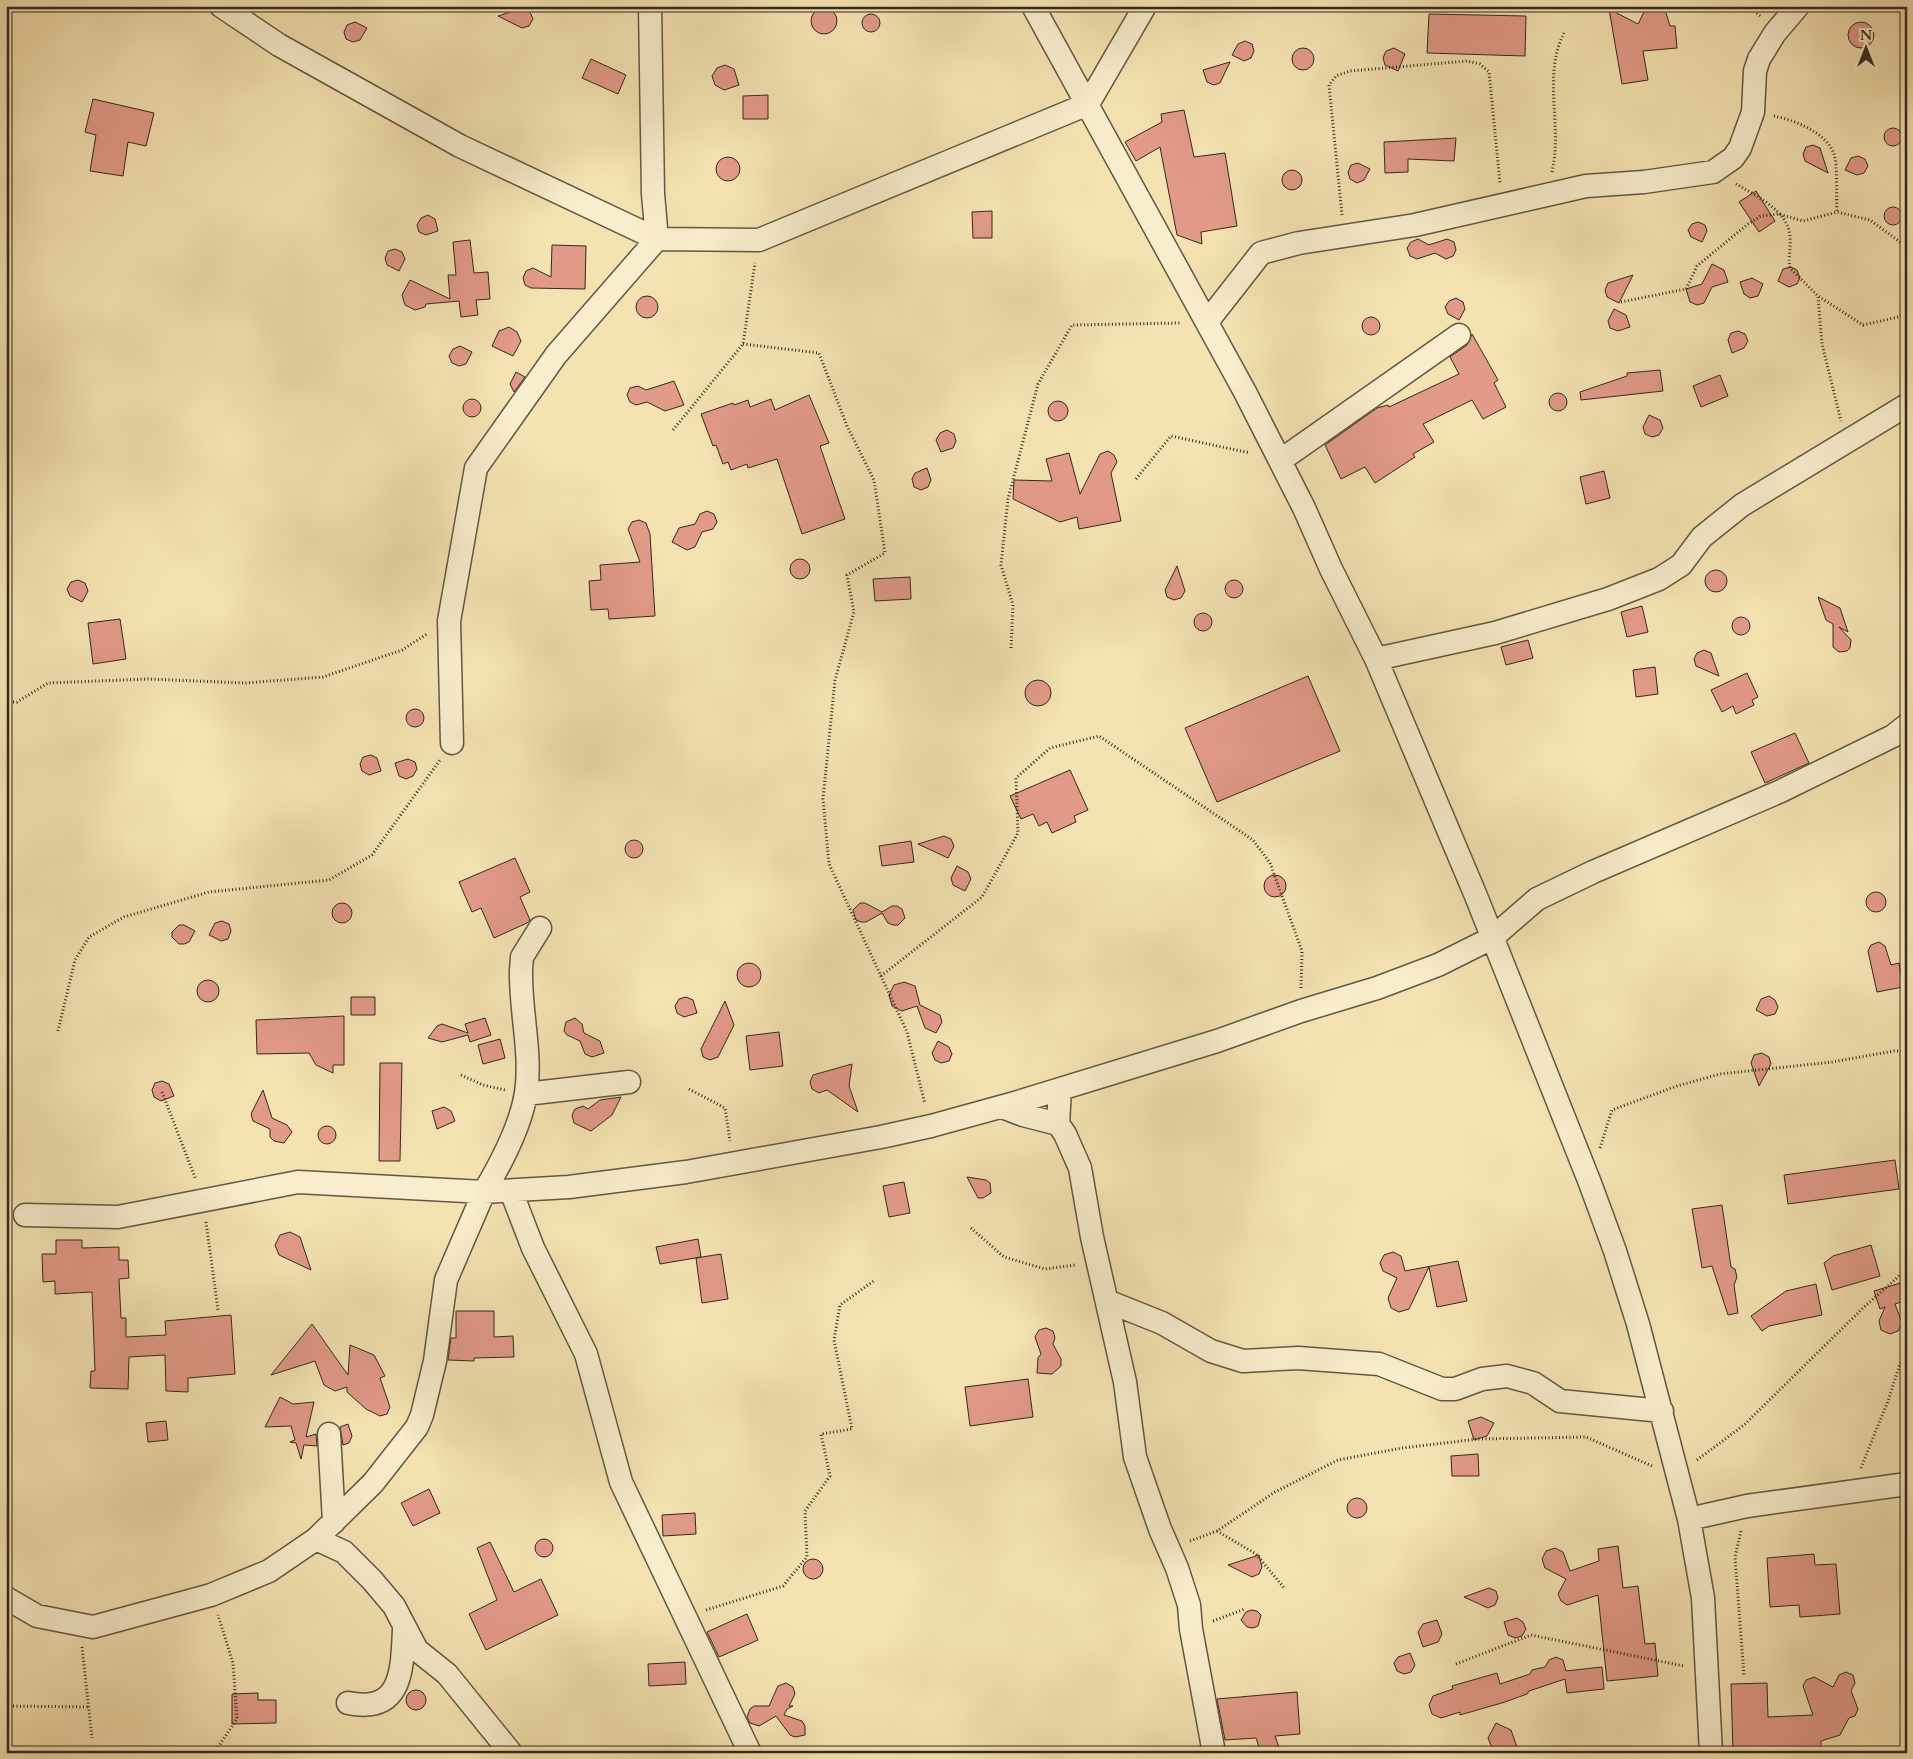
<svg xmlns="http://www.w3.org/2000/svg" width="1913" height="1759" viewBox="0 0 1913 1759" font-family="Cardo,serif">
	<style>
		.building { fill: #e29a89; stroke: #332820 }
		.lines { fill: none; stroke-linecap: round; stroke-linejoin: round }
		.minor-casing { stroke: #635744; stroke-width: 25 }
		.path { stroke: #332820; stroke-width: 3; stroke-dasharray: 1 2.5; stroke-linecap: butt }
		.minor { stroke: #f8edcc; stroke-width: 22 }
	</style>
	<rect width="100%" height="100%" fill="#f4e3b1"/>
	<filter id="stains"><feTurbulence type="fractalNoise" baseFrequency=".004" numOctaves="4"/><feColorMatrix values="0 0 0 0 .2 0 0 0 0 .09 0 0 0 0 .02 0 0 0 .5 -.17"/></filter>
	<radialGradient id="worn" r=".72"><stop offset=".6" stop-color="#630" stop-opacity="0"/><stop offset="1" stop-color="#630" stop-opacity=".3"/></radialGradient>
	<path class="building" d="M1647,6h17l6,20h5l2,22 -34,3 5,29 -26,4 -13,-75 29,15z
		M811 21a13 13 0 1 1 26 0a13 13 0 1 1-26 0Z
		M523,8l7,4 3,7 -4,7 -7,2 -24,-12z
		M862 23a9 9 0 1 1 18 0a9 9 0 1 1-18 0Z
		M1429,14l97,2 -1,40 -98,-3z
		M355,22l12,6 -7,12 -7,2 -7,-3 -2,-7 3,-7z
		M1848 35a13 13 0 1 1 26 0a13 13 0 1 1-26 0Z
		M1245,41l7,3 2,7 -3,7 -7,3 -12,-6 6,-11z
		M1292 59a11 11 0 1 1 22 0a11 11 0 1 1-22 0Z
		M1394,48l11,6 -7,17 -13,-6 -2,-7 3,-7z
		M591,59l35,16 -8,19 -36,-16z
		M1230,62l-10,21 -6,2 -7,-3 -4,-12z
		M725,65l9,4 5,16 -15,5 -9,-5 -3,-9 5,-8z
		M768,95v24h-25v-23z
		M93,99l61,14 -8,33 -18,-4 -5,34 -33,-5 6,-36 -11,-3z
		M1184,110l10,47 31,-4 12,73 -36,6 1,12 -25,-9 -17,-88 -24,14 -11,-19 37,-20 -1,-8z
		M1884 137a9 9 0 1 1 18 0a9 9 0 1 1-18 0Z
		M1456,138l-2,23 -46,-2v13l-23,1 -1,-31z
		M1813,145l7,3 8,25 -23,-12 -2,-7 3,-7z
		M1858,156l7,3 3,7 -4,7 -7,2 -12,-5 6,-12z
		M716 169a12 12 0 1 1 24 0a12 12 0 1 1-24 0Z
		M1358,163l12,6 -6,11 -7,3 -7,-4 -2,-7 3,-7z
		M1282 180a10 10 0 1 1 20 0a10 10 0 1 1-20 0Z
		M1756,191l19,30 -16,11 -20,-30z
		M1884 216a9 9 0 1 1 18 0a9 9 0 1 1-18 0Z
		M992,211v27h-19l-1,-26z
		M428,215l7,4 3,12 -12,4 -7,-3 -2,-7 4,-7z
		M1698,222l7,3 2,6 -5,11 -11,-5 -3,-7 4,-6z
		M1418,239l11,6 18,-6 7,3 2,8 -3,6 -7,3 -11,-6 -18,6 -7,-3 -3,-8 4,-6z
		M470,240l4,33 14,-1 2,27 -14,1 2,15 -17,2 -2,-16 -33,3 -1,3 -10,3 -10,-5 -3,-10 8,-15 40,19 -2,-24h8l-3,-33z
		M552,245l34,1 -1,43 -54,-1 -6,-3 -2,-7 3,-7 7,-3 18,9z
		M395,249l7,3 3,7 -6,12 -12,-6 -2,-7 3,-7z
		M1712,264l12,6 4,12 -16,5 -8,16 -7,2 -7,-3 -4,-13 16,-5z
		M1791,267l6,3 3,8 -3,6 -8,3 -11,-6 5,-12z
		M1633,275l-14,28 -12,-6 -2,-7 3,-7z
		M1752,278l11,6 -5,12 -8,2 -6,-4 -4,-12z
		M636 307a11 11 0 1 1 22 0a11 11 0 1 1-22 0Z
		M1456,298l7,4 2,7 -6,11 -11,-6 -3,-7 4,-6z
		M1614,309l12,6 4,12 -12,4 -8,-3 -2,-7z
		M1362 326a9 9 0 1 1 18 0a9 9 0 1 1-18 0Z
		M509,327l8,5 4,9 -8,15 -21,-10 7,-15z
		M1738,331l7,3 3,7 -4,7 -12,5 -4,-13 3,-7z
		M1472,334l26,46 -4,3 12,24 -23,12 -11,-19 -49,24 11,18 -21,12 2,3 -40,26 -10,-16 -24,12 -16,-34 52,-37 11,-3 1,2 70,-33 -9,-17 17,-12z
		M460,346l12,6 -6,12 -7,2 -7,-3 -3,-7 4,-7z
		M1660,370l3,21 -82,9 -1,-8 47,-16v-3z
		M516,372l9,5 -11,15 -4,-8z
		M1720,375l8,21 -27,11 -8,-21z
		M674,381l10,24 -19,6 -18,-9 -11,3 -6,-3 -3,-7 3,-7 8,-2 8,4z
		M1549 402a9 9 0 1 1 18 0a9 9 0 1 1-18 0Z
		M809,395l20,48 -9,3 25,73 -43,15 -25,-75 -29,9 -1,-4 -16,6 -3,-8 -5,2 -7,-19 -3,1 -12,-32 32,-11 1,2 14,-5 2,7 21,-8 4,11z
		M463 408a9 9 0 1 1 18 0a9 9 0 1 1-18 0Z
		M1048 411a10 10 0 1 1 20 0a10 10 0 1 1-20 0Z
		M1649,415l11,5 3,8 -4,7 -7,2 -7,-3 -2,-7z
		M947,430l7,4 2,7 -3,7 -12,4 -5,-12 4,-7z
		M1108,451l6,4 3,7 -6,11 10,48 -42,8 -2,-12 -17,5 -47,-23 1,-19 38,1 -6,-22 23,-6 11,41 20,-40z
		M927,468l4,12 -3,7 -7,3 -7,-3 -2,-8 3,-6z
		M1604,471l6,27 -24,6 -6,-27z
		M707,511l7,3 3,8 -4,7 -11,3 -7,15 -8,3 -15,-8 7,-14 16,-4 5,-10z
		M639,520l7,3 4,11 5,82 -46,3 -1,-10 -17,1 -2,-29 12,-1 -1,-15 40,-3 -12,-33 4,-7z
		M790 569a10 10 0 1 1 20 0a10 10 0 1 1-20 0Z
		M1177,566l8,25 -4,7 -7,2 -7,-3 -2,-7z
		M1705 581a11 11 0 1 1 22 0a11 11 0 1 1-22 0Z
		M910,577l1,22 -36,2 -2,-22z
		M1225 589a9 9 0 1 1 18 0a9 9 0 1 1-18 0Z
		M78,580l7,3 3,8 -6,11 -12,-6 -3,-7 4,-7z
		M1818,597l22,11 8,24 -9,-5 12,13 -1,8 -3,3 -8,1 -6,-5v-23l-7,-4z
		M1642,606l6,26 -21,5 -6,-25z
		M1194 622a9 9 0 1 1 18 0a9 9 0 1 1-18 0Z
		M1732 626a9 9 0 1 1 18 0a9 9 0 1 1-18 0Z
		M120,619l6,40 -33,5 -5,-41z
		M1528,640l5,18 -27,7 -5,-18z
		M1704,650l7,3 8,23 -23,-10 -2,-7 3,-6z
		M1655,667l3,27 -22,3 -3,-27z
		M1747,673l11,24 -6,3 2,5 -18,9 -3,-8 -11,6 -11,-22z
		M1308,676l32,75 -123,51 -32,-74z
		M1025 693a13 13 0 1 1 26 0a13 13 0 1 1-26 0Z
		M406 718a9 9 0 1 1 18 0a9 9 0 1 1-18 0Z
		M1795,733l14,30 -44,20 -14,-31z
		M371,755l6,3 4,13 -12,4 -7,-4 -2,-7 3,-7z
		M408,759l7,3 2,7 -4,7 -7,3 -7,-3 -4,-13z
		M1070,770l18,40 -14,6 2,6 -24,11 -5,-11 -8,4 -6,-12 -12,5 -11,-23z
		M944,836l7,3 3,7 -6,12 -30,-14z
		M625 849a9 9 0 1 1 18 0a9 9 0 1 1-18 0Z
		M911,841l3,21 -32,4 -3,-20z
		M515,858l15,34 -10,5 10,23 -3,3 -33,15 -13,-30 -9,4 -13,-30z
		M957,866l11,6 3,7 -6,12 -12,-6 -2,-7z
		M1264 886a11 11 0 1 1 22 0a11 11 0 1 1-22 0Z
		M1866 902a10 10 0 1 1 20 0a10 10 0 1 1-20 0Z
		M860,903h5l17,9 10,-6h5l5,3 3,9 -7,7h-5l-5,-2 -6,-10 -16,9h-5l-5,-2 -3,-10z
		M332 913a10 10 0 1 1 20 0a10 10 0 1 1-20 0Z
		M222,921l7,3 2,7 -3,8 -7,2 -12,-6 6,-12z
		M179,925h5l11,6 -6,11 -5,2h-5l-7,-7v-5z
		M1879,942l6,4 6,19 8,-2 4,24 -26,5 -9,-41 3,-6z
		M737 975a12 12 0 1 1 24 0a12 12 0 1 1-24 0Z
		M197 991a11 11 0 1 1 22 0a11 11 0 1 1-22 0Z
		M904,982l11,4 5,19 20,10 2,7 -6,11 -11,-5 -8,-22 -15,5 -10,-5 -3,-11 5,-10z
		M1769,996l6,4 3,7 -3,7 -8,2 -11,-6 5,-11z
		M351,997h24v18h-24z
		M686,997l7,3 4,13 -13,4 -7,-4 -2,-7 4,-7z
		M725,1001l9,24 -16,32 -8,3 -7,-3 -2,-8z
		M344,1016v49h-11v8l-17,-8 -7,-12 -52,1 -1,-34z
		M485,1018l6,17 -21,7 -2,-7 -26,7 -14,-4 9,-12 5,-2 26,9 -3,-9z
		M575,1018l7,6 2,9 16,8 4,12 -12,4 -7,-3 -5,-13 -13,-6 -3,-4 2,-9z
		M779,1032l4,34 -33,4 -4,-34z
		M500,1039l5,19 -22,6 -5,-19z
		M938,1041l11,6 3,7 -3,7 -8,2 -6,-3 -3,-7z
		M1762,1053l7,4 2,7 -12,22 -8,-23 3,-8z
		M380,1063h22l-2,98h-21z
		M852,1064l-3,22 9,26 -31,-22 -8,3 -7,-4 -2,-7 3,-7z
		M162,1081l7,3 5,12 -13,5 -7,-4 -2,-7 3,-7z
		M263,1090l9,28 15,7 5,7 -8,11 -10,-2 -4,-4v-8l-17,-8 -2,-7z
		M621,1097l-9,18 -21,16 -17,-8 -2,-8 3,-6 8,-3 5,3 12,-9z
		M444,1107l7,4 4,10 -18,8 -5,-18z
		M318 1135a9 9 0 1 1 18 0a9 9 0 1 1-18 0Z
		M1895,1160l4,29 -111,15 -4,-29z
		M967,1177l19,3 4,3 1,10 -8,5h-5z
		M904,1182l6,31 -21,4 -6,-31z
		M1722,1205l9,62 4,2 2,8 -3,8 4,28 -10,2 -16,-49 -10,2 -10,-59z
		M290,1232l10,5 11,33 -32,-15 -4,-10 5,-10z
		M698,1239l3,18 -41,7 -4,-17z
		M56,1240h26v8l37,-1v13h9l1,18 -10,1 2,39h5v19l40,-2 -1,-14 66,-6 4,59 -47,4v14l-22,-1 -1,-36 -36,2 -1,32 -38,-1 1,-17h4l-3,-79 -37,2v-13l-12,1 -1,-28h14z
		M1871,1245l9,31 -48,14 -8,-27 9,-7z
		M1393,1252l8,4 4,15 53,-10 9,40 -30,6 -8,-40 -20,42 -10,3 -8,-4 -3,-10 9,-20 -14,-7 -3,-8 4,-8z
		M721,1254l7,45 -26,4 -6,-45z
		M1907,1281v19l-12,4 7,19 -4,8 -8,3 -9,-4 -2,-9 6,-14 -5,2 -6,-18z
		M1816,1284l6,31 -53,11 -7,5 -11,-15 35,-25z
		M456,1311h38v26l19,-1 1,21 -40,1v3l-26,-1 3,-22h5z
		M312,1324l36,51 2,-30 24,10 11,21 -5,2 10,29 -3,7 -7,2 -14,-7 -19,-17v-5l-12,4 -11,-6 -9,-24 -44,14z
		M1046,1328l7,3 2,7 -2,6 8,15v7l-9,8 -15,-1 1,-15 3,-4 -6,-17 4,-7z
		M1028,1379l5,38 -63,9 -5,-39z
		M280,1397l13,7 21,-2 -8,35 10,-3 1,12 -13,-1 -3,14 -5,-16 -6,-1 5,-2 -4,-14 -26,1z
		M1481,1417l13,6 -7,13 -13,4 -6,-19z
		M166,1421l2,19 -20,2 -2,-19z
		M348,1424l4,12 -3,7 -6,2 -3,-18z
		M1478,1454l1,22h-27l-1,-20z
		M429,1489l11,24 -27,13 -12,-23z
		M1347 1508a10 10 0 1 1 20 0a10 10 0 1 1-20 0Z
		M695,1513l1,21 -33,2 -1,-21z
		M535 1548a9 9 0 1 1 18 0a9 9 0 1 1-18 0Z
		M490,1542l24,50 27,-13 17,36 -72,35 -17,-36 28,-14 -20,-52z
		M1618,1546l5,42 15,-2 7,58 10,-1 3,33 -51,5 -9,-86 -31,10 -6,-4 -3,-7 8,-15 -21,-11 -3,-9 4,-8 9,-3 8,4 7,19 29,-10 -1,-12z
		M1814,1554l1,11 21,-1 4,50 -40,3 -1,-12 -29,2 -3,-49z
		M1259,1555l3,12 -3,7 -7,3 -24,-12z
		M803 1569a10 10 0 1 1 20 0a10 10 0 1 1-20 0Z
		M1489,1588l7,3 2,7 -3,7 -7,3 -24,-11z
		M1251,1610l6,1 4,4 -3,11 -5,2 -6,-1 -6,-7 5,-8z
		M747,1614l11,26 -39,17 -12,-25z
		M1517,1618l6,4 3,7 -4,7 -7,2 -7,-3 -4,-13z
		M1437,1620l5,14 -4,8 -15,5 -5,-15 5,-8z
		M1410,1653l5,12 -4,7 -7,2 -7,-3 -3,-8 4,-6z
		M1556,1657l7,3 3,11 36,-4 2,22 -37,4 -2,-14 -36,12 -2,3 -22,8 -45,13v-3l-19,6 -9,-4 -3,-9 4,-9 20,-7 -1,-3 45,-13 3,11 30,-10 2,-4 13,-3 4,-7z
		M685,1662l1,22 -37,2 -1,-22z
		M1846,1672l7,3 2,8 -4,8 7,18 -3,7 -6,2 -9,17 -19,6v12h-88l-2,-69 36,-1 1,34 45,-2 -10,-29 3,-6 8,-3 19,10 6,-12z
		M786,1683l7,4 2,7 -6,12h4l-6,3 -3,6 18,6 3,5v9l-10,2 -5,-2 -14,-19 -17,10 -9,-3 -3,-6 3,-8 4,-3h15l9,-20z
		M406 1700a10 10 0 1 1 20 0a10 10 0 1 1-20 0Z
		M1297,1692l3,42 -25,2 6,17h-20l-5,-15 -31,2 -8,-41z
		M258,1693v7h18v23l-44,1v-30z
		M1496,1723l15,7 8,23h-25l-6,-15z"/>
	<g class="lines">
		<defs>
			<path id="minor" d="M221,6l58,39 181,101 197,93 102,1 329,-136 57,-98
				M1033,6l212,386 59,116 27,61 45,90 100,237 114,287 25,68 23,73 51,195 14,79 8,155
				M1207,322l54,-69 38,-10 116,-18 171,-39 58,-4 69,-10 20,-14 7,-10 13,-36 2,-41 4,-12 16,-26 23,-27
				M1281,460l178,-125
				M1376,659l119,-26 113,-34 51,-20 22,-14 21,-28 40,-32 165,-100
				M452,743l-3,-122 27,-153 80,-113 101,-116 -4,-45 -3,-188
				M1060,1089l-2,35 7,10 15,34 12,69 33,145 10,75 25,72 17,39 12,37 2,24 23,124
				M526,1094l103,-12
				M1002,1107l21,8 35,9
				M511,1191l22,57 53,106 35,128 129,271
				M25,1215l93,2 180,-35 186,10c16,-27 37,-67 42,-99 6,-40 -6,-82 -5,-123l1,-13 18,-29
				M1107,1301l55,22 49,28 32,10 55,-3 81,6 63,25h13l27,-10 25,-3 26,7 27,18 102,10
				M329,1434l5,88
				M1689,1519l58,-13 160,-22
				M316,1539l28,13 28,28 22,26 23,44 30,24 64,79
				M6,1598l31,18 56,11 118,-32 58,-24 47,-32 57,-56 44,-56 5,-12 13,-54 11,-81 38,-88 85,-5 117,-15 195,-35 50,-11 87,-24 199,-61 84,-30 76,-23 61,-23 54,-27 45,-39 56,-27 188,-81 112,-55 14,-11
				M348,1703c55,11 54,-34 56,-74"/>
		</defs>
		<use href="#minor" class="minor-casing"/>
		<path class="path" d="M1749,6l11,10
			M1774,116c20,4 52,16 60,38 4,12 2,44 3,58
			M1552,172c11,-46 -10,-96 12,-139
			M1736,184c19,11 53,27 54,53 1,11 -2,21 0,31l28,28 45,29 44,-10
			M1342,215l-13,-130 7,-9 14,-5 117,-10 13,3 9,8 11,111
			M1818,297l4,47 19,77
			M1621,302l65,-13 11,-23 51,-42 13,-8 18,-2 24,7 34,-9 33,8 37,27
			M743,344l76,9 28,73 27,54 11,73 -38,22 7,37 -19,68 -12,119 6,65 78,168 18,72
			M673,430l70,-86 12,-81
			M1136,479l35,-43 79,17
			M1011,648l2,-43 -12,-40 7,-66 30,-115 34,-59 109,-2
			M6,702h11l31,-19 100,-4 97,4 78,-6 79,-27 25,-16
			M881,976l101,-79 36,-64 -2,-55 34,-30 49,-12 154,104 17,23 32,88 -1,37
			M58,1031l17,-71 14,-23 35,-20 85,-25 120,-12 43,-25 68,-95
			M461,1075l22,10 22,5
			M689,1089l36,19 5,33
			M162,1092l34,88
			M1600,1148l12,-38 65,-24 43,-12 112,-12 62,-11h13
			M206,1222l12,88
			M971,1228l33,29 41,12 30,-4
			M1697,1460l47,-35 120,-118 43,-38
			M1861,1468l27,-67 18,-56
			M1217,1531l39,23 29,35
			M1741,1531l-6,26 9,119
			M1190,1541l27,-10 58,-39 63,-32 64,-12 76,-9 108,-2 66,29
			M706,1610l77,-24 24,-29 -2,-46 25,-35 -9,-42 31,-5 -18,-89 6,-35 35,-25
			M1213,1621l32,-12
			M82,1647l10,91
			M1456,1664l75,-29 153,31
			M6,1706l82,1
			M214,1753l23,-34 -4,-56 -15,-48"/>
		<use href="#minor" class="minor"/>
	</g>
	<rect width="1913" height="1759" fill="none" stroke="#f4e3b1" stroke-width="25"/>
	<rect x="8" y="8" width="1898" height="1744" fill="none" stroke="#332820" stroke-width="2.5"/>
	<rect x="12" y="12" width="1888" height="1734" fill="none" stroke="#332820"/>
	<g transform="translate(1866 48)" stroke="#f8edcc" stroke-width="4" paint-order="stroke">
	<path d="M0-4L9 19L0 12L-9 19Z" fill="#332820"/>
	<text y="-8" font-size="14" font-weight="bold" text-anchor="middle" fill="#332820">N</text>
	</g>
	<rect width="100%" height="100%" filter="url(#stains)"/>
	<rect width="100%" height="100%" fill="url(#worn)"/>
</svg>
